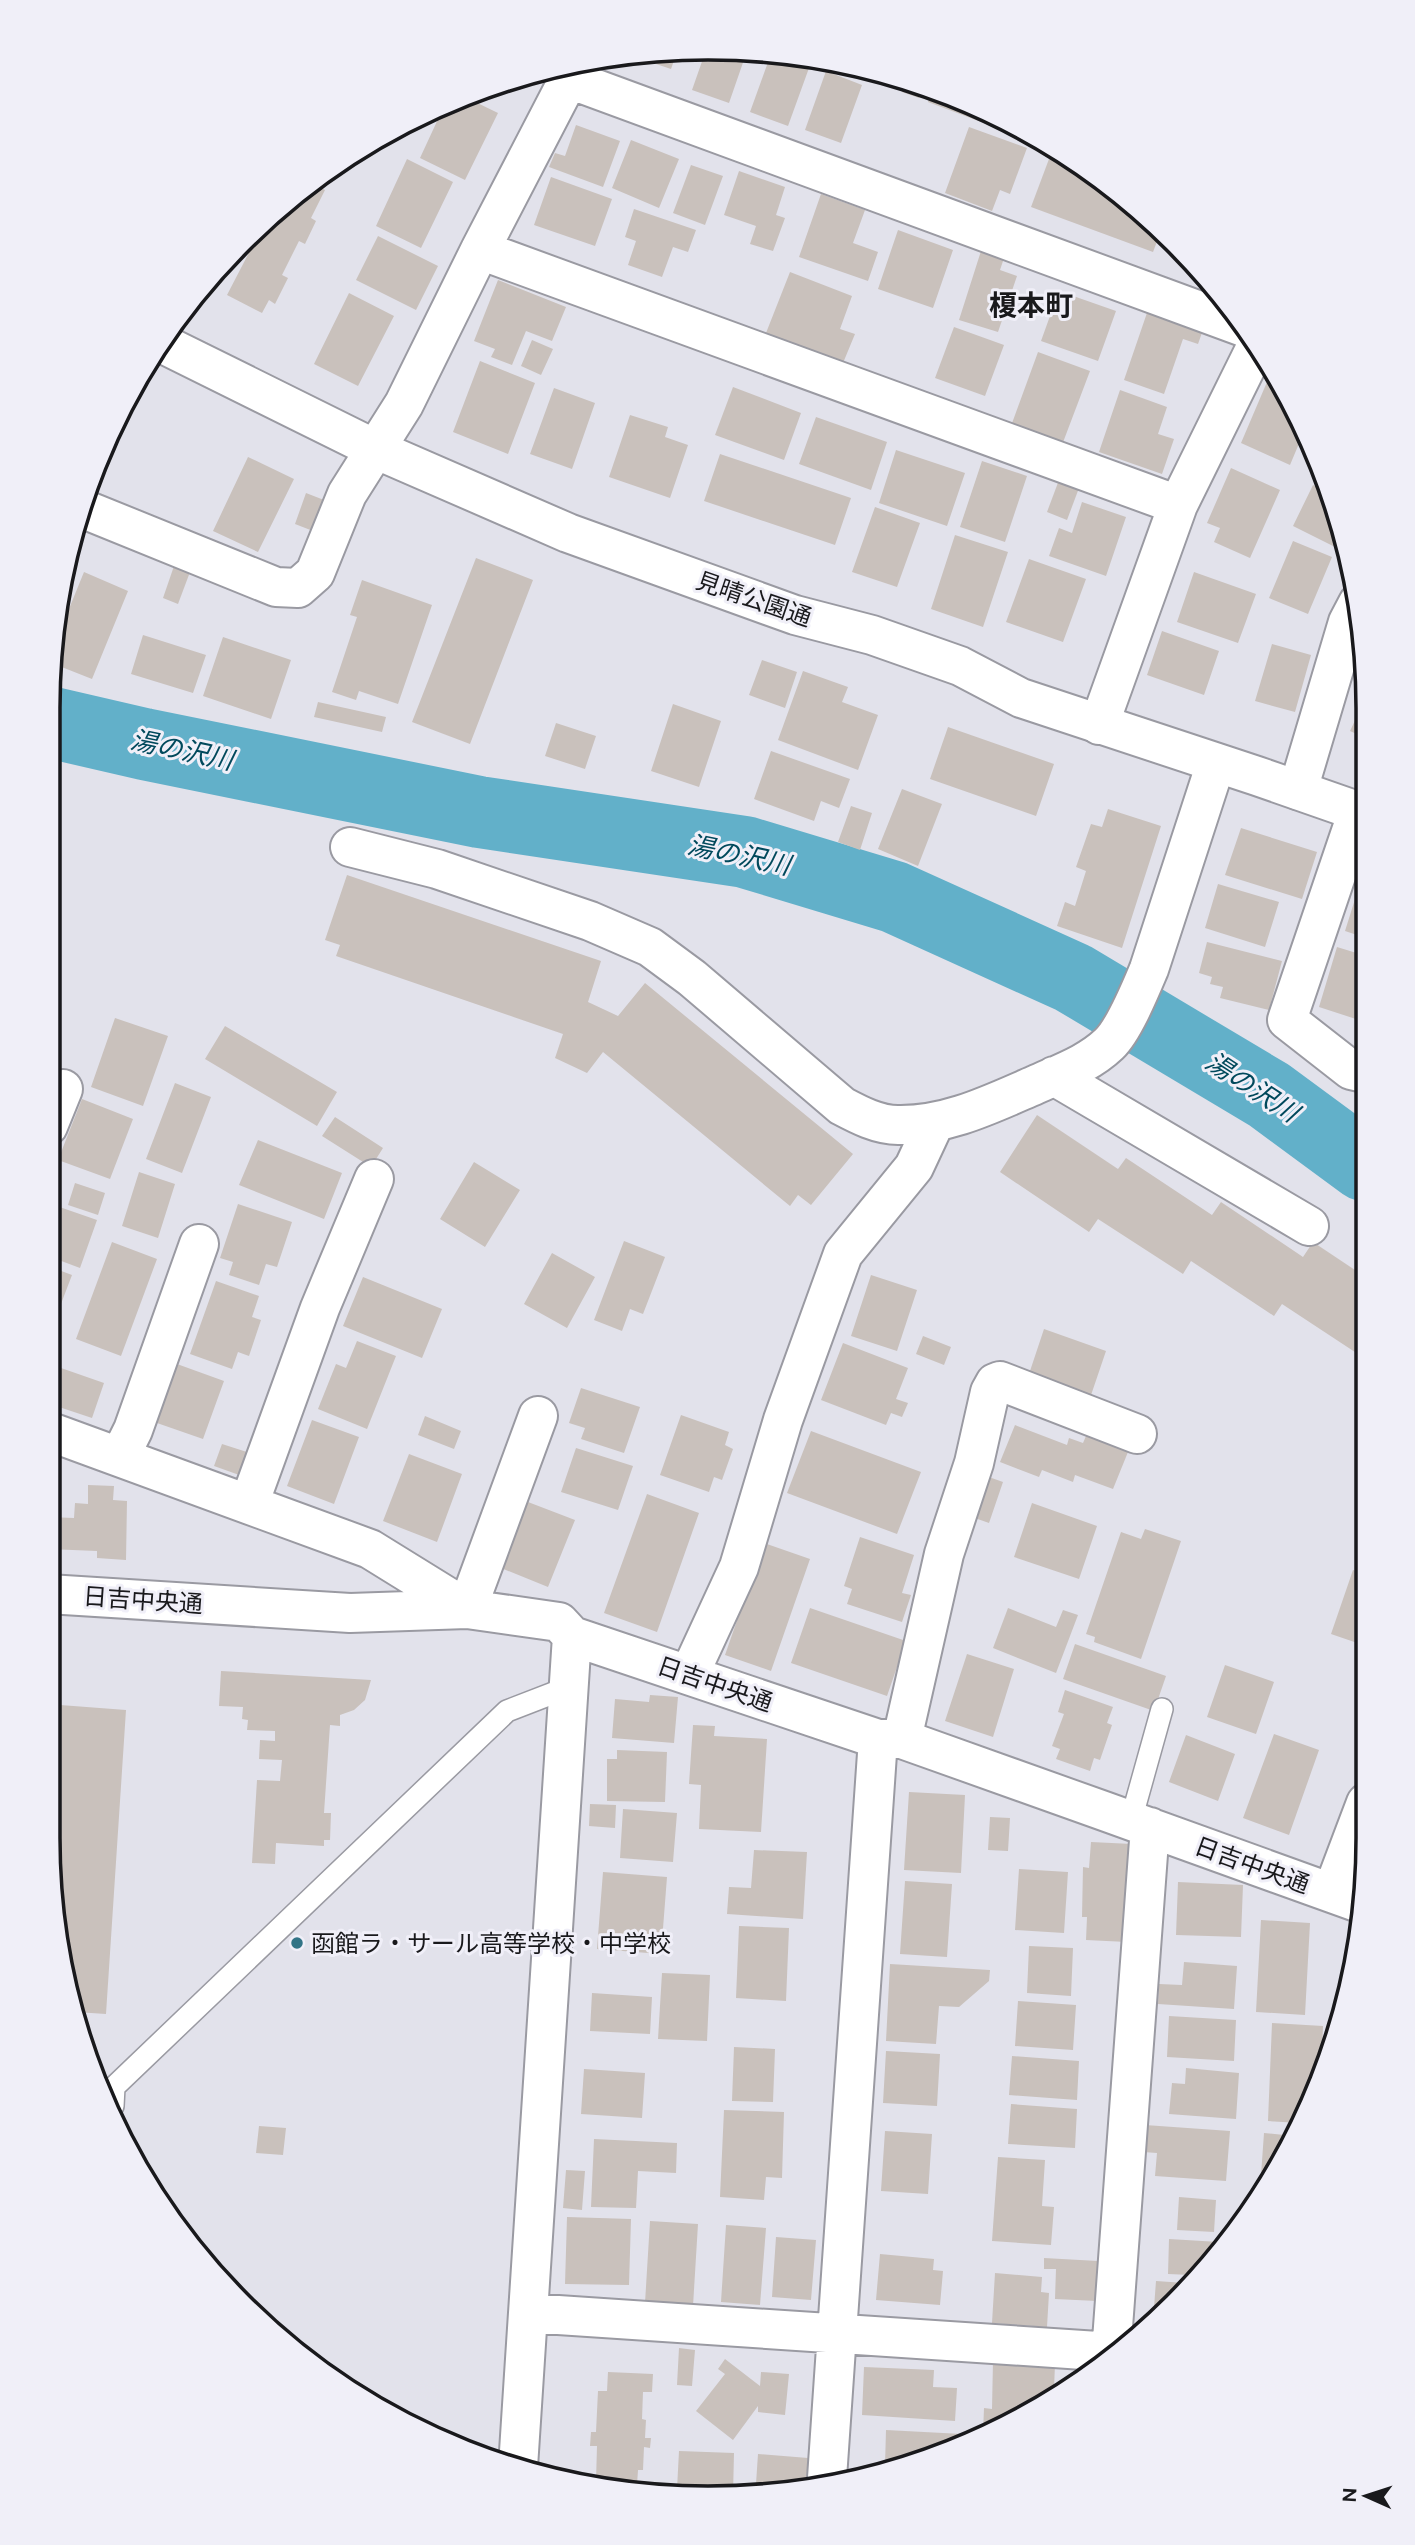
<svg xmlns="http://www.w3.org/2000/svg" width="1415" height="2545" viewBox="0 0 1415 2545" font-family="Figtree,'Noto Sans JP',sans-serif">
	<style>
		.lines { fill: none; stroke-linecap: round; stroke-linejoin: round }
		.river { stroke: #62b0c9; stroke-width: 72 }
		.building { fill: #c9c1bc }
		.lane-casing { stroke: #9a9aa2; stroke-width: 24 }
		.street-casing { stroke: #9a9aa2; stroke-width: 42 }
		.secondary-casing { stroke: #9a9aa2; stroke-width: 42 }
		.lane { stroke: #fff; stroke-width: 21 }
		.street { stroke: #fff; stroke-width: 38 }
		.secondary { stroke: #fff; stroke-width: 38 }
		.poi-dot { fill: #327486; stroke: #f0eff8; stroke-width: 2.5 }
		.labels { text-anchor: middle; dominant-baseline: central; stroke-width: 6; stroke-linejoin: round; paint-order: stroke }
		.street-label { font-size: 24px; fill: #19191c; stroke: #f0eff8 }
		.poi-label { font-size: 24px; fill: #19191c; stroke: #f0eff8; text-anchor: start }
		.water-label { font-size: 26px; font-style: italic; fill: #01495c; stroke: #f0eff8 }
		.quarter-label { font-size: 28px; font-weight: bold; fill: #19191c; stroke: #f0eff8 }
		.rim { fill: none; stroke: #19191c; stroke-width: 3.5 }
	</style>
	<rect width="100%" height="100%" fill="#e2e2eb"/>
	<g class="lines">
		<path class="river" d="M49,722l95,22 335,68 266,40 149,45 179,81 196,117 95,70"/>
	</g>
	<path class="building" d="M665,49h13l-7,20 -42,-14z
		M706,50l41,1 -18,52 -37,-13z
		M771,54l38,14 -21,58 -38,-14z
		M807,56l71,16 -3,8 -68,-22z
		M826,71l36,14 -21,58 -36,-13z
		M906,79l18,5 -5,14 -17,-6z
		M933,88l55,25 -4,10 -56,-21z
		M465,97l33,16 -33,67 -45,-22 25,-54z
		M997,117l41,19v5l-43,-16z
		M576,125l44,16 -17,46 -54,-20 6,-14 10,3z
		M969,127l58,21 -17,46 -10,-4 -8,21 -47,-18z
		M631,140l48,19 -20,49 -47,-20z
		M407,159l46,23 -32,66 -45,-22z
		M1049,159l37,14 75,58 -8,21 -122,-45z
		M691,165l32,11 -18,49 -32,-12z
		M739,171l46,16 -9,28 9,3 -12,33 -23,-7 6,-18 -32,-11z
		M551,177l61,22 -17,47 -61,-21z
		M309,182l16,8 -14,28 5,3 -11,23 -6,-3 -17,34 6,3 -13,26 -6,-4 -7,13 -35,-18 28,-54 -5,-3 1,-4 9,-8 2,1 3,-5z
		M821,194l44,16 -12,33 25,9 -10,29 -69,-24z
		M634,209l62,21 -8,22 -15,-5 -11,30 -34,-12 8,-24 -11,-4z
		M898,230l55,20 -20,58 -55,-19z
		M378,236l60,30 -22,44 -60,-30z
		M981,251l23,7 -4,12 17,6 -19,56 -39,-12z
		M1194,265l14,17 -17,-6z
		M790,272l62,24 -12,33 15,5 -12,29 -77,-30z
		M498,280l68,27 -14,34 -26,-10 -14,34 -21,-8 4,-8 -21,-8z
		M1059,291l57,20 -18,50 -57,-20z
		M349,293l45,23 -36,70 -44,-22z
		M1149,307l55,20 -6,17 -15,-5 -19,55 -40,-14z
		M954,327l50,18 -19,51 -50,-18z
		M532,340l21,9 -12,26 -20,-9z
		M1038,352l52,19 -28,74 -51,-19z
		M480,361l55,22 -27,71 -55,-22z
		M1267,382l12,5 24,47 -13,31 -49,-22z
		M733,387l68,26 -17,47 -69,-25z
		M554,388l41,15 -23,66 -42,-15z
		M1120,390l47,17 -9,27 16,5 -12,35 -63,-22z
		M630,415l38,12 -3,10 23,8 -18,53 -61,-21z
		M816,417l71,25 -16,48 -72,-26z
		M896,450l69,23 -18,53 -68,-23z
		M720,454l131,44 -16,47 -131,-44z
		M248,457l46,22 -36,73 -45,-21z
		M982,461l45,15 -22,66 -45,-15z
		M1231,468l49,22 -30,68 -36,-16 6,-14 -13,-5z
		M1059,480l20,8 -12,32 -20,-8z
		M1313,485l20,10 11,49 -3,6 -48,-24z
		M306,493l18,7 -11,31 -18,-7z
		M1082,502l44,15 -20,59 -57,-20 10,-28 13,5z
		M875,507l45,16 -23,64 -45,-15z
		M955,535l53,17 -25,75 -52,-18z
		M1293,541l39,16 -24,57 -39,-16z
		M476,558l57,22 -63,164 -58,-22z
		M1029,559l57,20 -23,63 -57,-20z
		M174,566l16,6 -12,32 -15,-6z
		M84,572l44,19 -36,88 -43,-17 2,-9z
		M1194,572l62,22 -18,49 -61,-21z
		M362,580l70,25 -34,99 -39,-13 -3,9 -24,-8 25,-75 -7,-2z
		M1162,631l57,20 -15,44 -57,-20z
		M143,635l63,20 -13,38 -62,-19z
		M223,637l68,23 -20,59 -68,-23z
		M1272,644l39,11 -16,57 -40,-11z
		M762,660l35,12 -12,36 -36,-13z
		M803,671l45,16 -6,15 36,13 -20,55 -80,-30z
		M318,702l68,15 -4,15 -68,-15z
		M673,704l48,17 -22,66 -48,-16z
		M1362,706v3l1,28 -13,-6z
		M556,723l40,13 -11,33 -40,-13z
		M948,727l106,37 -18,52 -106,-37z
		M771,751l79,28 -11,29 -18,-7 -7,20 -60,-22z
		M902,789l40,15 -24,62 -40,-17z
		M851,806l21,7 -12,37 -22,-8z
		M1108,809l53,17 -39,122 -65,-22 8,-24 10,4 11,-35 -10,-4 15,-43 11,3z
		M1241,828l76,24 -15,47 -77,-24z
		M347,875l254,86 -13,41 30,14 27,-33 208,171 -42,51 -13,-10 -8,11 -187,-154 -16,21 -32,-15 8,-24 -227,-78 4,-11 -15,-5z
		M1361,880l2,1v56l-18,-6z
		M1218,884l61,18 -14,45 -60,-19z
		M1207,942l75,19 -13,49 -49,-12 3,-11 -13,-3 2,-7 -13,-4z
		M1337,947l26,8 -1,66 -43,-14z
		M115,1018l53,18 -25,70 -52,-19z
		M225,1026l112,66 -20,34 -112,-67z
		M175,1083l36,14 -29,76 -36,-14z
		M82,1099l51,20 -23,60 -52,-19z
		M1037,1115l81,54 8,-11 86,57 9,-13 82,55 10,-15 51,34v82l-82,-54 -8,12 -83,-55 -8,13 -85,-55 -9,13 -89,-60z
		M335,1117l48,31 -12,19 -49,-31z
		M258,1140l84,33 -18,46 -85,-34z
		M474,1162l46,28 -35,57 -45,-28z
		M139,1172l36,12 -17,54 -36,-12z
		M75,1183l30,10 -7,22 -30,-10z
		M48,1203l49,17 -17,48 -32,-12z
		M238,1204l54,18 -15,45 -11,-3 -7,21 -30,-10 4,-13 -13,-4z
		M624,1241l41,16 -22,57 -13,-5 -8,22 -28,-11z
		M112,1242l45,17 -36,97 -45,-17z
		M552,1253l43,24 -28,51 -43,-24z
		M48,1266l24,9 -21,55 -3,-1z
		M871,1275l46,15 -20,61 -46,-15z
		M363,1277l79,32 -20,49 -79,-32z
		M216,1281l43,15 -7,21 9,3 -12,36 -11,-4 -6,17 -42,-15z
		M1044,1329l62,22 -17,50 -62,-21z
		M923,1336l28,11 -7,18 -28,-11z
		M357,1341l39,15 -29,73 -49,-20 18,-45 10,4z
		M843,1343l65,25 -12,31 12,4 -6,14 -11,-4 -5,12 -65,-25z
		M177,1364l47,17 -21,58 -46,-16z
		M61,1368l43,15 -12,35 -42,-14z
		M581,1388l59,19 -16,46 -43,-14 4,-11 -16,-5z
		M681,1415l48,17 -4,13 8,4 -11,31 -8,-3 -5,15 -49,-17z
		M425,1416l36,15 -7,18 -36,-14z
		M312,1420l47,17 -25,67 -47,-18z
		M1015,1425l52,20 2,-7 14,5 3,-7 42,16 -15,37 -38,-14 -2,7 -31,-12 -3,7 -39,-15z
		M811,1431l110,41 -24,62 -110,-41z
		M222,1444l28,9 -8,23 -28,-10z
		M576,1448l57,18 -15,44 -57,-18z
		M409,1454l53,20 -25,68 -54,-21z
		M986,1476l17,6 -14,41 -17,-6z
		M88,1485l26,1 -1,14 14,1 -1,59 -29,-2v-7l-49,-2v-32l26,1 1,-15 13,1z
		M647,1494l52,19 -42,119 -53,-19z
		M528,1502l47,18 -27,67 -47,-19z
		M1032,1503l65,23 -18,53 -65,-22z
		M1145,1529l36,12 -40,118 -47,-17 1,-5 -9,-3 35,-102 20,7z
		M860,1537l54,18 -12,38 9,2 -9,27 -55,-18 5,-15 -8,-3z
		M764,1543l46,16 -39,112 -46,-16z
		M1363,1548l2,1v13l-6,-2z
		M1353,1570l12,4 1,72 -35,-12z
		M810,1608l96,33 -19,55 -96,-33z
		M1008,1608l48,19 7,-17 15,5 -22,58 -63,-25z
		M1075,1644l91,32 -12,35 -91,-32z
		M967,1654l47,15 -21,68 -48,-16z
		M1225,1665l49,17 -18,52 -49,-17z
		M221,1671l150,9 -6,20 -11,10 -14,5v11l-10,-1 -6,88h7l-1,27h-6v6l-48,-3 -1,21 -23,-1 5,-83 23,1 2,-21 -23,-1 1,-19 15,1v-10l-28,-1 1,-10 -6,-1 1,-12 -24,-1z
		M1065,1690l48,17 -6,16 5,2 -12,35 -6,-2 -4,13 -34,-12 4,-10 -8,-3 12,-32 -6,-2z
		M650,1695l28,2 -4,46 -62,-5 3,-39 34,3z
		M47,1704l79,6 -20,304 -30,-2 -29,-174z
		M693,1725l22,1 -1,10 53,3 -6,93 -62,-3 2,-44 -12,-1z
		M1274,1734l45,16 -30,85 -46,-17z
		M1186,1735l49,19 -17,47 -49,-19z
		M617,1750l50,2 -2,50 -58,-1v-42h10z
		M909,1792l56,3 -4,78 -57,-3z
		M590,1804l26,1 -1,23 -26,-2z
		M623,1809l54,4 -4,49 -53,-4z
		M990,1817l20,1 -2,33 -20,-1z
		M1091,1842l41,2 -5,98 -41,-2 1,-23h-5l1,-50 6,1z
		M754,1850l53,2 -4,67 -76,-5 2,-27 22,1z
		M1019,1869l49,3 -4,61 -49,-3z
		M603,1872l64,5 -6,77 -64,-5z
		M905,1881l47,3 -5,73 -47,-3z
		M1178,1882l65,3 -2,52 -65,-2z
		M1261,1920l49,3 -5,92 -49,-3z
		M739,1926l50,2 -3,73 -50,-3z
		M1029,1946l44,2 -2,48 -44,-3z
		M1184,1962l53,4 -3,43 -76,-5 1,-20 23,1z
		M890,1964l100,6 -1,11 -30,26 -20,-1 -3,38 -50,-3z
		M662,1973l48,2 -3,66 -49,-2z
		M592,1993l60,4 -2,37 -60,-3z
		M1018,2001l58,4 -3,45 -58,-4z
		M1169,2016l67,4 -2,41 -67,-4z
		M1272,2023l51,3 -2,49 -21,48 -32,-2z
		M734,2047l41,2 -2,53 -41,-1z
		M886,2051l54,3 -3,52 -54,-3z
		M1012,2056l67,5 -2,39 -68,-5z
		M1186,2068l53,5 -3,46 -67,-5 3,-31 13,1z
		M584,2069l61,4 -3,45 -61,-4z
		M1011,2104l66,5 -2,39 -67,-4z
		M724,2110l60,2 -2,66 -16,-1 -2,23 -44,-3z
		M1145,2125l85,6 -4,50 -71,-5 2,-23 -14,-1z
		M259,2126l27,2 -3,27 -27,-2z
		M885,2131l47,3 -4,60 -47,-3z
		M1264,2133l30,3 -15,32 -6,7h-12z
		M594,2139l83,4 -1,30 -38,-2 -2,37 -45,-1z
		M998,2157l47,3 -3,46 12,1 -3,38 -59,-4z
		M566,2170l19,1 -3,39 -19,-2z
		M1258,2184h8l-9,11z
		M1179,2197l37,3 -2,32 -37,-2z
		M567,2217l64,2 -2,66 -64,-1z
		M650,2221l48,3 -5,82 -48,-3z
		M726,2225l40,3 -6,77 -39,-3z
		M776,2237l40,3 -5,60 -39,-3z
		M1169,2239l50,3 -28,33 -23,-1z
		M880,2254l54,5 -1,11 10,1 -3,34 -64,-5z
		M1044,2258l54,3 -1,40 -42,-2 1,-30h-12z
		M995,2273l47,4 -1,15 8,1 -2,34 -55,-4z
		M1156,2281l29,2 -32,38z
		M679,2348l16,2 -3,36 -15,-1z
		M725,2359l35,27 1,-14 28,2 -4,41 -27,-3v-6l-25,34 -37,-29 29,-37 -7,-5z
		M993,2361l62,3 -1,25 -71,44 1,-25 8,1z
		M864,2367l70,3 -1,17 24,1 -2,33 -93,-6z
		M608,2372l45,2 -1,18h-9l-1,27 4,1 -1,18h6l-1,10 -6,-1 -1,23h-5l-1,15 -41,-4 1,-35h-7l1,-14h5l2,-41h9z
		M886,2430l76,4v12l-77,19z
		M679,2451l55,2 -1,42 -56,-6z
		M758,2454l50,4 -2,25 -16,4 -34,-3z"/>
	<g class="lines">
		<defs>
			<path id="lane" d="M1131,1820l31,-111
				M113,2106l1,-19 393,-376 62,-24"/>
			<path id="street" d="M569,79l677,249
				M480,250l698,255
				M81,508l195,79 22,1 17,-15 32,-79 57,-90 76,-154 97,-187
				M1099,725l79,-220 80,-162
				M1298,790l50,-168 10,-19
				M1358,811l-71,209 64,50 13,3
				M350,847l87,22 153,52 60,26 42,31 150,128c17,9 36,19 56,19 49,1 93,-21 137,-40 26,-12 53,-21 74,-41 15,-14 32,-56 40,-75l67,-206
				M1054,1076l255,150
				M48,1126l15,-37
				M48,1431l322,118 97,60 71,-193
				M120,1456l13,-26 66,-186
				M249,1504l71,-196 54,-129
				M48,1594l302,19 117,-4 92,13 13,14 306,103h24c154,54 306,110 460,165
				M689,1675l50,-108 44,-147 60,-166 71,-87 21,-45
				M902,1739l42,-185 30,-91 16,-71 5,-9 5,-2 137,53
				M1332,1893l34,-90
				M528,2313l585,39
				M1111,2354l39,-527
				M518,2467l54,-831
				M827,2478l51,-739"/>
			<path id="secondary" d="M161,343l214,106 193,84 227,82 77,20 88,31 61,32 236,78 106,37"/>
		</defs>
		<use href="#lane" class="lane-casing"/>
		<use href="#street" class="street-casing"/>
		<use href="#secondary" class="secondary-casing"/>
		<use href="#lane" class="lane"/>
		<use href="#street" class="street"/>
		<use href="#secondary" class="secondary"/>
	</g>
	<circle class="poi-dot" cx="297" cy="1943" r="7"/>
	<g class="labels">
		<g class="street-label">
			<text transform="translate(754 599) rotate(19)">見晴公園通</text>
			<text transform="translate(143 1600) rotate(4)">日吉中央通</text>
			<text transform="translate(715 1684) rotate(19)">日吉中央通</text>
			<text transform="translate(1252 1865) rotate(20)">日吉中央通</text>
		</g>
		<g class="poi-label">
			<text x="311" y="1943">函館ラ・サール高等学校・中学校</text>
		</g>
		<g class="water-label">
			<text transform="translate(182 750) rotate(12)">湯の沢川</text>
			<text transform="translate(739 855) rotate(12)">湯の沢川</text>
			<text transform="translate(1252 1087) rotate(33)">湯の沢川</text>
		</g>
		<g class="quarter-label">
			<text x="1031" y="305">榎本町</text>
		</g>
	</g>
	<path d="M0 0H1415V2545H0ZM708 60H708A648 648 0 0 1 1356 708V1838A648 648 0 0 1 708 2486H708A648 648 0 0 1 60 1838V708A648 648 0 0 1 708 60Z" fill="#f0eff8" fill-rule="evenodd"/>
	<path class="rim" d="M708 60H708A648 648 0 0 1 1356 708V1838A648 648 0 0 1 708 2486H708A648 648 0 0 1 60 1838V708A648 648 0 0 1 708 60Z"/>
	<g transform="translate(1366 2496) rotate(273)" stroke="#f0eff8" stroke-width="5" paint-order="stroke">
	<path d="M0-5L12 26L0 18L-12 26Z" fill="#19191c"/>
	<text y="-10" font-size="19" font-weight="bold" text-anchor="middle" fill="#19191c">N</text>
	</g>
</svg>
